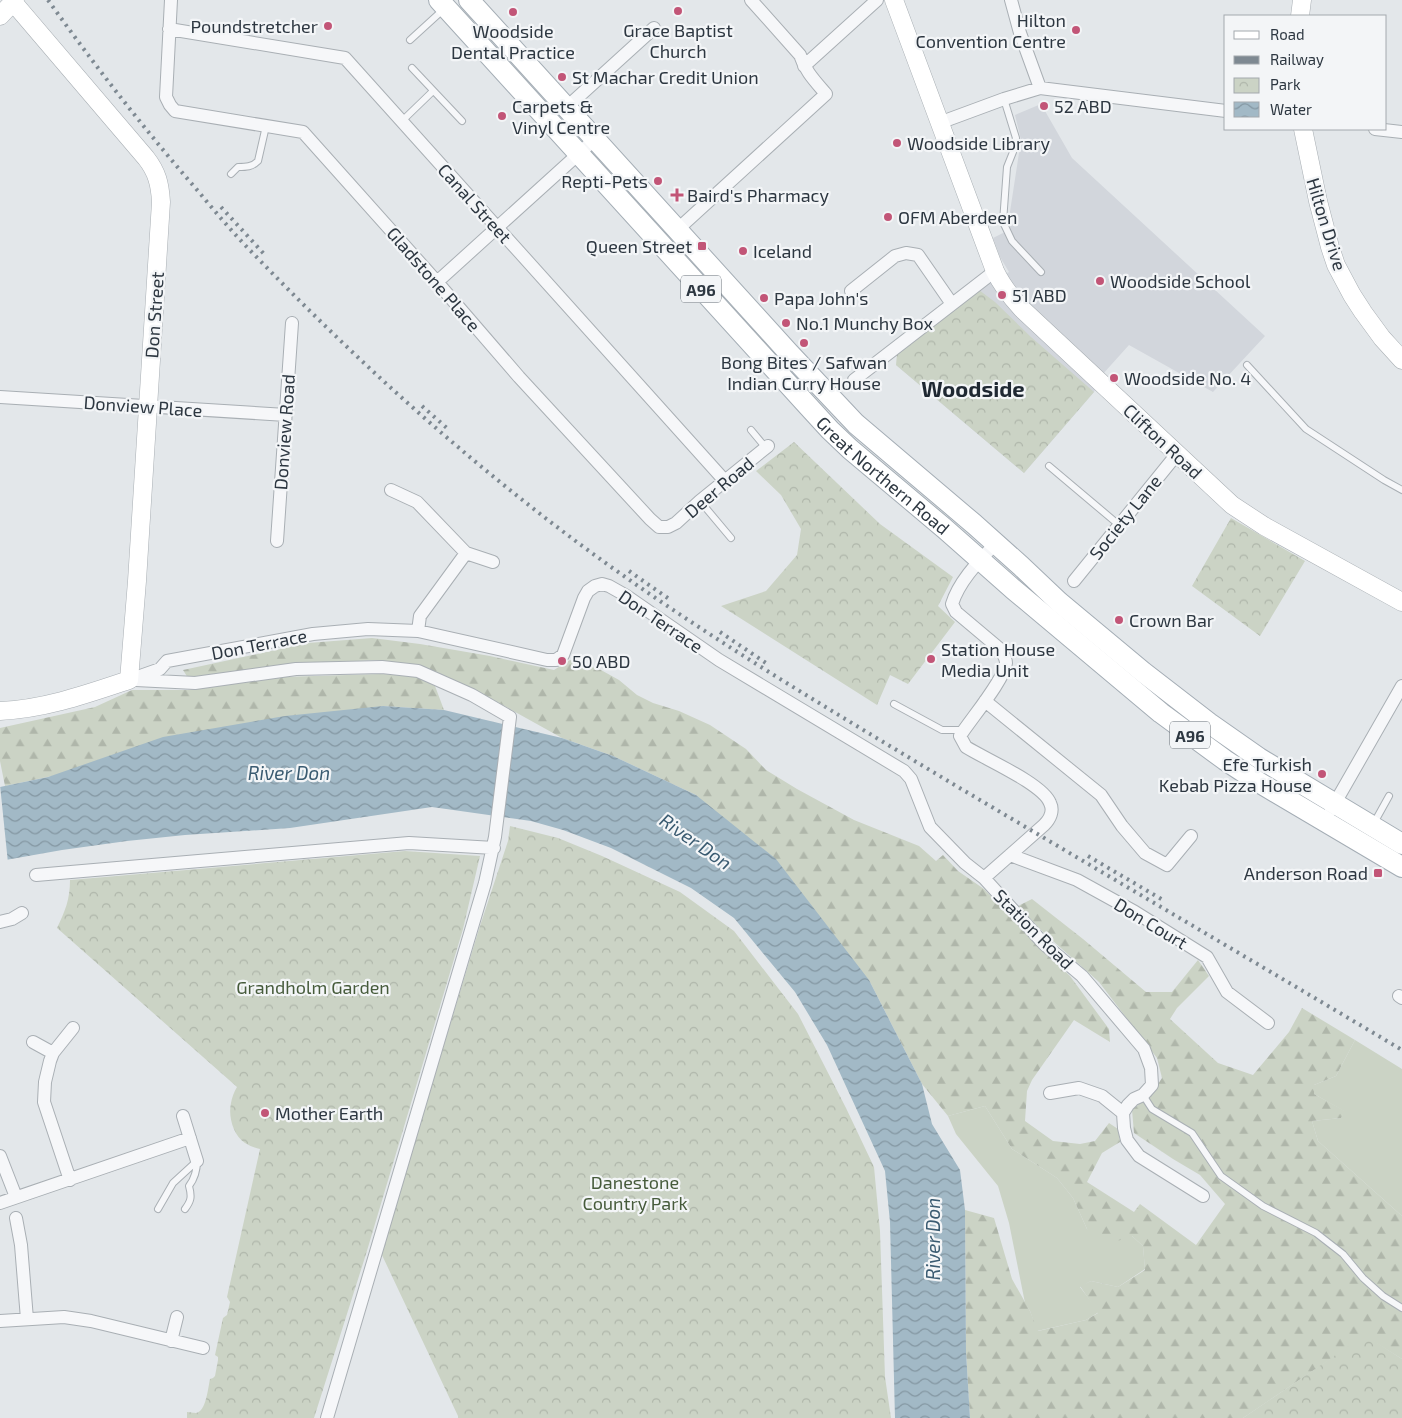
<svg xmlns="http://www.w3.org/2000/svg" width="1402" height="1418" viewBox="0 0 1402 1418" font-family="'Exo 2',sans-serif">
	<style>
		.built { fill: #d2d6dc }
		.grass { fill: #cbd3c5 }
		.forest { fill: url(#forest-firs) }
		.park { fill: url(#park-crowns) }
		.water { fill: url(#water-waves) }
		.pier { fill: #e3e7ea }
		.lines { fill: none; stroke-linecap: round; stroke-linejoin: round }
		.lane-casing { stroke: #a9afb4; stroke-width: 8 }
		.street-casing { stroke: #a9afb4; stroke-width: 14 }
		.secondary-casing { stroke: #a9afb4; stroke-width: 19 }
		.primary-casing { stroke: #a4adb5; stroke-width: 22 }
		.lane { stroke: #f6f7f9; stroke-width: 6 }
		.street { stroke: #f6f7f9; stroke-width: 12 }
		.secondary { stroke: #fff; stroke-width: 18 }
		.primary { stroke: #fff; stroke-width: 20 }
		.rail { stroke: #7e8992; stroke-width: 4; stroke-dasharray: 2.5 5; stroke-linecap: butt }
		.poi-dot { fill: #c25577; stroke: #f3f5f7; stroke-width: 2 }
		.labels { text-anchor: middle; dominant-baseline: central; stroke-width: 4.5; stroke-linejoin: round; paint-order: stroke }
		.shield { fill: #f3f5f7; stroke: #687078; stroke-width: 1 }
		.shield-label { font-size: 16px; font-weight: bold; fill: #2d3741 }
		.poi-label { font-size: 18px; fill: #2d3741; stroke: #f3f5f7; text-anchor: start }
		.street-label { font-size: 18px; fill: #2d3741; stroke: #f3f5f7 }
		.park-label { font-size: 18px; fill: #465b3b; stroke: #f3f5f7 }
		.water-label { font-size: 19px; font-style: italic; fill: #3a5b71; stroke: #f3f5f7 }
		.district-label { font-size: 22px; font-weight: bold; fill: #1f2832; stroke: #f3f5f7 }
	</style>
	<defs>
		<pattern id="forest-firs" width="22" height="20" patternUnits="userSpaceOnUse" patternTransform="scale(1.25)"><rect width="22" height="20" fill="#cbd3c5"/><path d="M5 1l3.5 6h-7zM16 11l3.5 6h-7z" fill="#afb6aa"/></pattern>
		<pattern id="park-crowns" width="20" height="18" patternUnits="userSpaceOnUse" patternTransform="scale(1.25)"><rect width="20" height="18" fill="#cbd3c5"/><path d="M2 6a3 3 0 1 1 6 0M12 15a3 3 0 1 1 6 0" fill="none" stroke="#afb6aa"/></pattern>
		<pattern id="water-waves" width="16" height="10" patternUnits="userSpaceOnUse" patternTransform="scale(1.25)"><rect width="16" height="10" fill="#a2b9c6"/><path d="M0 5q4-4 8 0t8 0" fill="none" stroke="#8497a2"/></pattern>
	</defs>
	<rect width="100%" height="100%" fill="#e3e7ea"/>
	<path class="built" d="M1041,104l31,54 193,178 -52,56 -84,-47 -27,30 -8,17 -70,81 -128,-108 83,-75 30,-18 -9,-15 -7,-19 14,-7 14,-91 -6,-25z"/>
	<path class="grass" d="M1355,1040l47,29v147l-84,-75 -6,-20 29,-3 3,-7 -30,-17v-9l22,-9z
		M985,1106l27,43 45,29 16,20 14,31 45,7 11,10 2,23 -27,18 -27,-6 -11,6 19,25 -13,8 -49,11 -7,-20 -5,-8 -16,-80 -11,-37 -42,-52 -8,-18z"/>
	<path class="forest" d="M372,638l48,6 70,12 64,14 16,-10 31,10 18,10 18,15 16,8 26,8 31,14 36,24 20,21 31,19 57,31 65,26 17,15 7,-6 15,16 26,18 47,50 39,37 39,53 1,13 -36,-22 -42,60 -5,11 -2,30 28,20 27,3 15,-3 14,-18 9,6 2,13 -18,11 -15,29 47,30 6,-8 56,41 29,-41 -25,-29 -27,-16 -39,-26 -2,-23 21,-18 9,-14 -5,-20 -58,-76 -55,-49 -26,-27 14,-7 51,40 63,53h26l26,-32 11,16 -32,32 -7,11 48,44 35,12 36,-43 13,-24 53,32 -19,36 -22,9v9l31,17 -4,7 -29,3 6,20 84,75v143l-37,-23 -122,82h-273l-4,-66 -1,-142 29,8 18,61 18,32 8,20 48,-11 12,-7 -18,-27 11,-5 27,6 27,-17 -2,-24 -11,-10 -26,9 -19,-16 -14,-31 -16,-20 -45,-29 -27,-43 -37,10 -26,-32 -53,-104 -173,-185 -83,-39 -51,-18 -72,-40 -75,-33 -39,-5 -81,4 -107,14 -5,-8 125,-27z
		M380,674l32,1 23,11 9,24 -61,-4 -378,80 -5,-25v-33l95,-21 37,-17h56l93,-13z"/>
	<path class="park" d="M979,290l16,12 36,35 63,55 -70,81 -128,-108 1,-11z
		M794,442l86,82 73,53 -15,29 17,16 -47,62 -18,-9 -13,30 -156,-99 45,-15 31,-36 4,-26 -20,-34 -25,-24z
		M1231,518l74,43 -45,75 -68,-50z
		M510,826l48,12 44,18 78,36 54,39 64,83 48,94 28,59 6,64 5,146 6,41h-433v-2l-77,-163 98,-324 29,-88z
		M405,851l75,5 -17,73 -97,325 -52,164h-127v-6c1,0 8,1 9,1 10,-1 12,-25 14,-34l3,-1 2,-2 3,-16v-3l-3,-2 8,-37 4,-3 3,-13 -3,-5 33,-148c-5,-1 -10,-3 -15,-6 -12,-8 -17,-27 -14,-40 1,-6 3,-11 6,-16l-180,-159c8,-17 13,-28 13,-48z
		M1365,1335l37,24v59h-159z"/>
	<path class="water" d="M383,706l61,4 118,28 51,18 83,39 80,64 93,121 53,104 10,40 28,46 5,40 1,142 4,66h-75l-5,-196 -5,-51 -58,-126 -32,-53 -61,-74 -43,-30 -80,-40 -48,-18 -32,-9 -99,-14 -142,21 -105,7 -58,6 -65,9 -62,11v-74l48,-10 115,-40 122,-21z"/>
	<path class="pier" d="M0,785l8,78h-8z"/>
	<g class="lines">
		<defs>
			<path id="lane" d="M410,40l34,-31
				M412,68l50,53
				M1004,99l12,39 -3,14 -6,15 -4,55 9,19 29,31
				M402,121l31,-30
				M231,174l7,-7c8,0 14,0 20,-6l8,-35
				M1247,365l59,64 78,51 18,10
				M751,430l15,18
				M1049,466l70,59
				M700,501l31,37
				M894,704l48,26h22
				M1374,823l15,-27
				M1143,1095l9,14 40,24 29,43 42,30 53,27 27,21 20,24 20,18 19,12
				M158,1209l15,-26 24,-22
				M185,1209c6,-8 7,-12 4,-23 6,-8 8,-15 8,-25"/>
			<path id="street" d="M171,0l-5,97 4,8 5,6 128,21 134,150 82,95 131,142 9,8h9l8,-4 24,-22 68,-55
				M1011,0l9,33 20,55
				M169,29l176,29 380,423
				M804,66l73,-66
				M566,108l88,-80
				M939,123l65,-24 36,-11 186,23
				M1375,129l27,3
				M677,230l149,-136c-11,-13 -21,-23 -26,-39l-49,-55
				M437,282l158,-143
				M851,291l44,-35 11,-3 12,2 34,49
				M854,380l141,-109
				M0,397l286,18
				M391,490l26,12 49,51 -46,63 -2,15
				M277,541l15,-218
				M466,553l27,9
				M1074,581l103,-127
				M129,680l31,-11 7,-8 146,-27 55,-5 50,2 129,29h9l7,-5 21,-57 4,-7 7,-5 7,-2 7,2 16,9 94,65 185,111 7,8 19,48 35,36 19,15 60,66 38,32 62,73 7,19 1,17 -9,10 -9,4 -6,6 -5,8 1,15 3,12 12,16 64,40
				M136,680l59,3 101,-14 86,-2 36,4 54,24 38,22 -15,120 -10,46 -158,535
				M985,701l116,94 21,31 23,27 22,12 24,-29
				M1331,810l71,-124
				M1010,855l67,25 58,32 72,45 20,35 41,31
				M36,875l373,-32 85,5
				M984,878l60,-53c6,-6 10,-14 6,-22 -7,-19 -65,-44 -84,-56l-6,-11c10,-16 45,-57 46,-73 0,-5 -3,-9 -6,-14l-44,-37 -4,-8c7,-23 27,-43 43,-60
				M0,922l12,-3 10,-6
				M1399,996l3,2
				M33,1042l20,11
				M1050,1093l29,-5 23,8 21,17
				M183,1116l14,45
				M0,1156l16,41
				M70,1180l-26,-78 1,-20 5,-21 3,-8 20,-25
				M0,1203l190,-65
				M16,1218l5,27 6,74
				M0,1321l64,-4 27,4 112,27
				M171,1341l6,-24"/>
			<path id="secondary" d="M894,0l101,271c7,15 16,26 27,38l210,196 32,21 138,76
				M0,16l15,-16
				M1300,16l2,-16
				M1303,129l15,72 12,46 6,18 16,30 11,17 19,26 20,22
				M0,711c45,-2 87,-17 129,-31l8,-99 24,-379c-1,-18 -4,-30 -15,-44l-133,-156"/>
			<g id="primary">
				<path id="s1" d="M439,0l369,406 22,24 20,19 94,79 69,61 148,124 64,47 35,23 142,84"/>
				<path d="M469,0l320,353 67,71 118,100 47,42 38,36 84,70 66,51 50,35 143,86"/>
			</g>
		</defs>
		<use href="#lane" class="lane-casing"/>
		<use href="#street" class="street-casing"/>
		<use href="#secondary" class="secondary-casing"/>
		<use href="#primary" class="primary-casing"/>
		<use href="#lane" class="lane"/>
		<use href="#street" class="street"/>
		<use href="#secondary" class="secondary"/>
		<use href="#primary" class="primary"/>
		<path class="rail" d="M48,0c47,66 97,130 150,191 15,18 30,36 46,53 88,92 181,179 281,258 134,107 282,194 428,282 150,89 300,177 449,266
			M221,207l44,48
			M422,406l26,23
			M629,571l43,30
			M720,632l46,31
			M1088,856l75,44"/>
	</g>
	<g class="poi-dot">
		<circle cx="678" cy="11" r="5"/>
		<circle cx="513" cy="12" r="5"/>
		<circle cx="328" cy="26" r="5"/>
		<circle cx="1076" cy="30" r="5"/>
		<circle cx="562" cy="77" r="5"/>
		<circle cx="1044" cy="106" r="5"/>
		<circle cx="502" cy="116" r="5"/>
		<circle cx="897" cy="143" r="5"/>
		<circle cx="658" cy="181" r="5"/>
		<path d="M674.5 187.5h5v5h5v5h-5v5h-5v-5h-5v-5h5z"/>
		<circle cx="888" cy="217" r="5"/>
		<rect x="697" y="241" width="10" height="10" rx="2.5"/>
		<circle cx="743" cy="251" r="5"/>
		<circle cx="1100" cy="281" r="5"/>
		<circle cx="1002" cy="295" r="5"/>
		<circle cx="764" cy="298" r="5"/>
		<circle cx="786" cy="323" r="5"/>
		<circle cx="804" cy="343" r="5"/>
		<circle cx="1114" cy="378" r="5"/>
		<circle cx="1119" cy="620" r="5"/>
		<circle cx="931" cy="659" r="5"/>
		<circle cx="562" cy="661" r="5"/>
		<circle cx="1322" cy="774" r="5"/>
		<rect x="1373" y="868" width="10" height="10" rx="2.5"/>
		<circle cx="265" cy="1113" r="5"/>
	</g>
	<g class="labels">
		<g class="shield">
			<rect x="681" y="275.5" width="40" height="27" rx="4"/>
			<rect x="1170" y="721.5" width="40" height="27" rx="4"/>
		</g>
		<g class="shield-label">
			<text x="701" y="289">A96</text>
			<text x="1190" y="735">A96</text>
		</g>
		<g class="poi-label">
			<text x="1066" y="20" text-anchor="end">Hilton<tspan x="1066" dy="21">Convention Centre</tspan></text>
			<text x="318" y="26" text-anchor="end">Poundstretcher</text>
			<text x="678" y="30" text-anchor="middle">Grace Baptist<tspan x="678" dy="21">Church</tspan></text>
			<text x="513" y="31" text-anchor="middle">Woodside<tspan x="513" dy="21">Dental Practice</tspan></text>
			<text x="572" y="77">St Machar Credit Union</text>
			<text x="512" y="106">Carpets &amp;<tspan x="512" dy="21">Vinyl Centre</tspan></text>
			<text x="1054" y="106">52 ABD</text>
			<text x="907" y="143">Woodside Library</text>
			<text x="648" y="181" text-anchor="end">Repti-Pets</text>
			<text x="687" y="195">Baird's Pharmacy</text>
			<text x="898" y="217">OFM Aberdeen</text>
			<text x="692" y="246" text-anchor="end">Queen Street</text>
			<text x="753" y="251">Iceland</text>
			<text x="1110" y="281">Woodside School</text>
			<text x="1012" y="295">51 ABD</text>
			<text x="774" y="298">Papa John's</text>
			<text x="796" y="323">No.1 Munchy Box</text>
			<text x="804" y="362" text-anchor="middle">Bong Bites / Safwan<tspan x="804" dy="21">Indian Curry House</tspan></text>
			<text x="1124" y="378">Woodside No. 4</text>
			<text x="1129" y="620">Crown Bar</text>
			<text x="941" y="649">Station House<tspan x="941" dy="21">Media Unit</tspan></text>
			<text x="572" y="661">50 ABD</text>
			<text x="1312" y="764" text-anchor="end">Efe Turkish<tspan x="1312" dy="21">Kebab Pizza House</tspan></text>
			<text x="1368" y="873" text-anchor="end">Anderson Road</text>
			<text x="275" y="1113">Mother Earth</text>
		</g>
		<g class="street-label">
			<text transform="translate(475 203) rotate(48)">Canal Street</text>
			<text transform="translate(1327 224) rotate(73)">Hilton Drive</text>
			<text transform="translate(434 279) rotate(49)">Gladstone Place</text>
			<text transform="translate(154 315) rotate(-86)">Don Street</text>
			<text transform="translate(143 406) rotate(4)">Donview Place</text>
			<text transform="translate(284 432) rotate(-86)">Donview Road</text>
			<text transform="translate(1163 441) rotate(43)">Clifton Road</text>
			<text stroke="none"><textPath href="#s1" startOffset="651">Great Northern Road</textPath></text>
			<text transform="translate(719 487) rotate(-40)">Deer Road</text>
			<text transform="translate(1125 517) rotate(-51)">Society Lane</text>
			<text transform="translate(661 621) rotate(34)">Don Terrace</text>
			<text transform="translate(259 644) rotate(-11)">Don Terrace</text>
			<text transform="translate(1151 923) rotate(31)">Don Court</text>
			<text transform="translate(1034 929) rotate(45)">Station Road</text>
		</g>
		<g class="park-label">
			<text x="313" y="987">Grandholm Garden</text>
			<text x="635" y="1182">Danestone<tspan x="635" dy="21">Country Park</tspan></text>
		</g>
		<g class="water-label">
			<text x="289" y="772">River Don</text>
			<text transform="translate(696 841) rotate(35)">River Don</text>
			<text transform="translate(932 1239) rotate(-90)">River Don</text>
		</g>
		<g class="district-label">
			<text x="973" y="388">Woodside</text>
		</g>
	</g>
	<rect x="1224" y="15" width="162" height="115" fill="#f3f5f7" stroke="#a4a9ae"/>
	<rect x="1234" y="31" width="25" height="8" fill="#ffffff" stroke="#a4a9ae"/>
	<text x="1270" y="40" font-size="15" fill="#2d3741">Road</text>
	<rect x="1234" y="56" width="25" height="8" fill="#7e8992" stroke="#a4a9ae"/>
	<text x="1270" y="65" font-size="15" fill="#2d3741">Railway</text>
	<rect x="1234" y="78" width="25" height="15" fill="url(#park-crowns)" stroke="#a4a9ae"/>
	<text x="1270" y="90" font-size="15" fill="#2d3741">Park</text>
	<rect x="1234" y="102" width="25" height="15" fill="url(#water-waves)" stroke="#a4a9ae"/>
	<text x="1270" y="115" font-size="15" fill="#2d3741">Water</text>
</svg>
